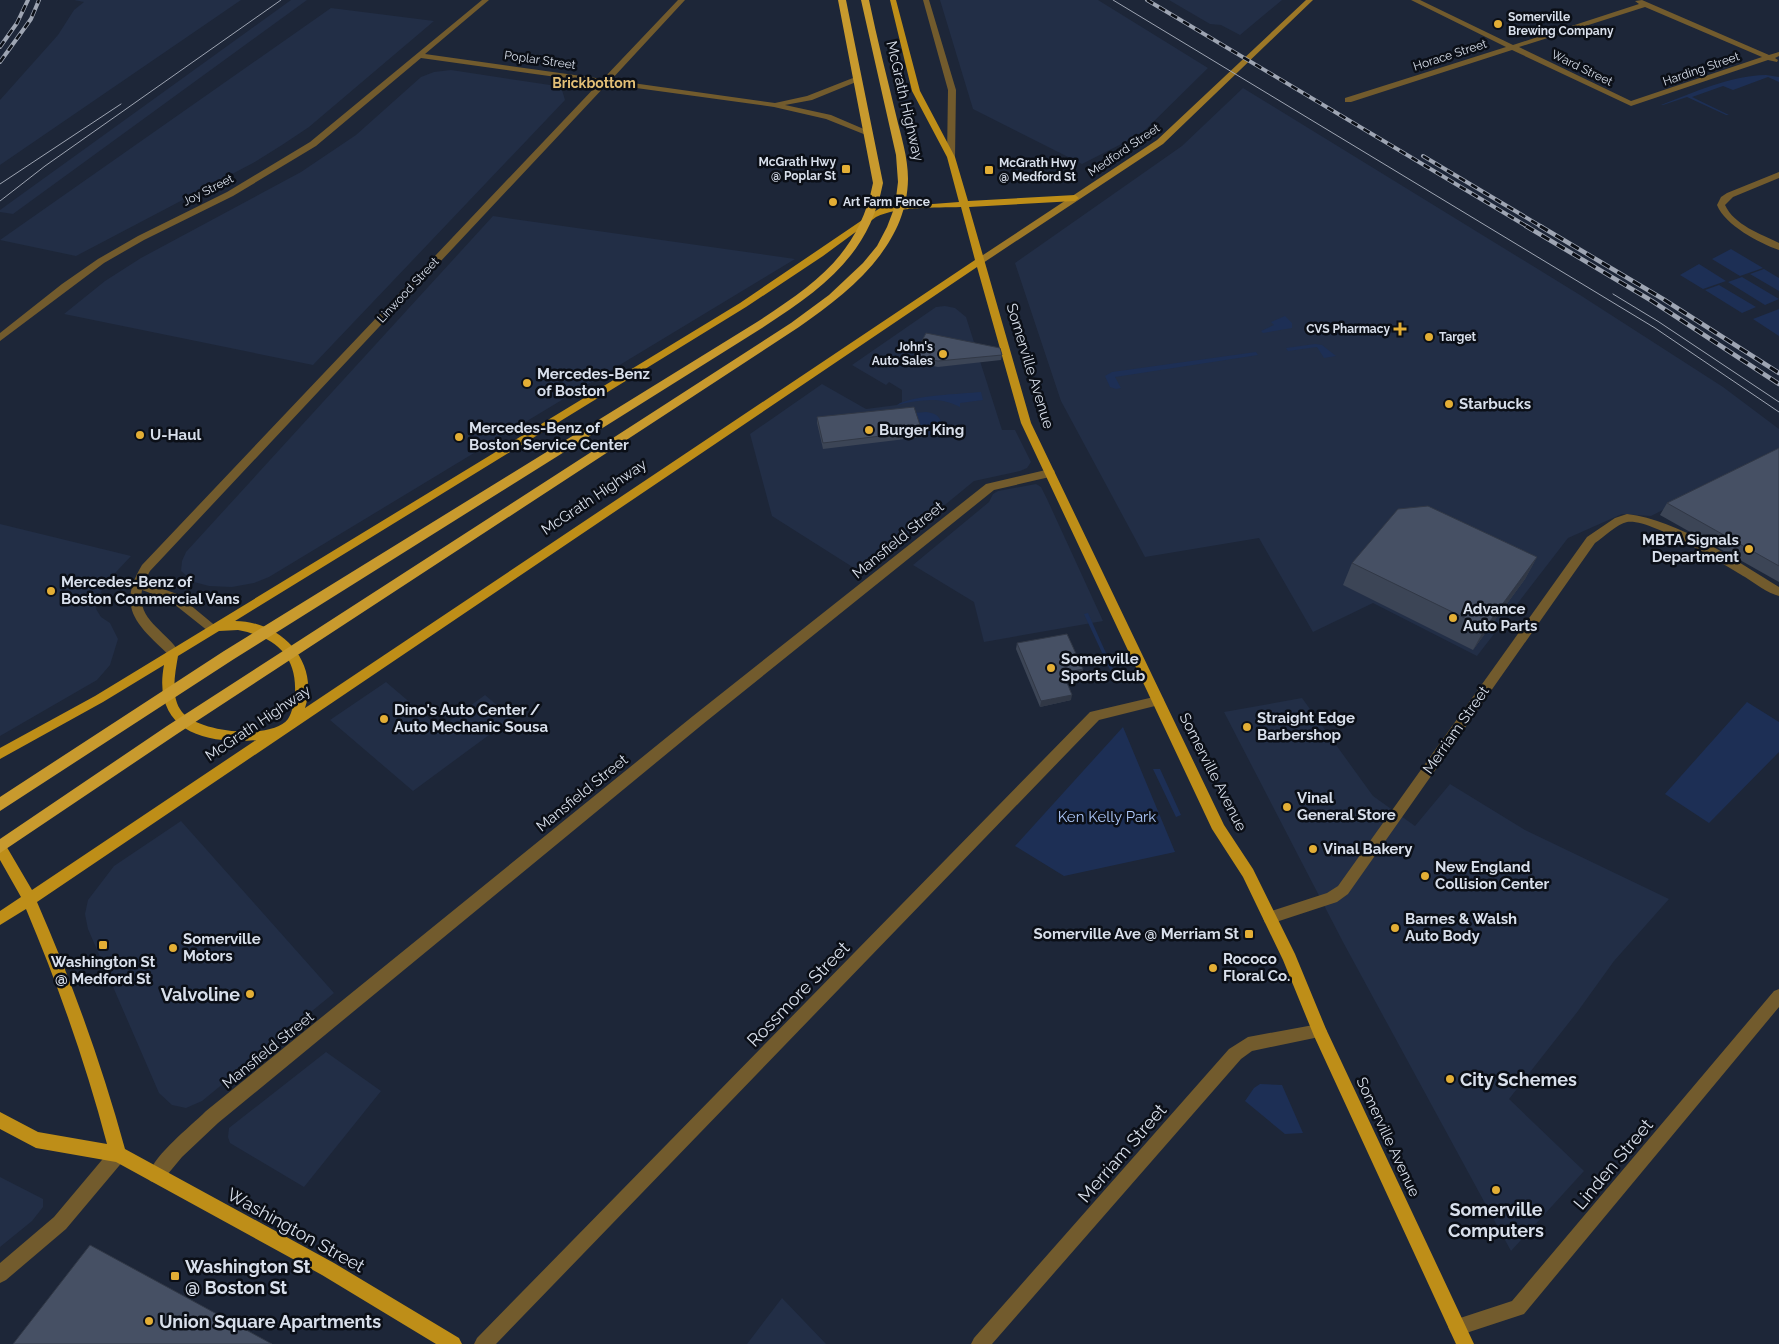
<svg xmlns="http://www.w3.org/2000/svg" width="1779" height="1344" viewBox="0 0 1779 1344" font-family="Raleway,sans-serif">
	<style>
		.built { fill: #222e46 }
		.green { fill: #1d2f55 }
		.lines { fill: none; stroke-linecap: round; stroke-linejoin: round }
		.minor { fill: #725b2d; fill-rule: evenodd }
		.secondary { fill: #9d7827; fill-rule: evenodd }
		.primary { fill: #be8e18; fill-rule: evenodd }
		.trunk { fill: #c89a2e; fill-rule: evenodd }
		.tram { stroke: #9ea5b3; stroke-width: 1 }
		.rail-far1-casing { stroke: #9ea5b3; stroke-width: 4 }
		.rail-casing { stroke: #9ea5b3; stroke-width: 4.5 }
		.rail-far1 { stroke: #0b0f17; stroke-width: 2.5; stroke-dasharray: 7; stroke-linecap: butt }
		.rail { stroke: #0b0f17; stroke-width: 3; stroke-dasharray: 9; stroke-linecap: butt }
		.wall { fill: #3c4556 }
		.shaded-wall { fill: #313846 }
		.building { fill: #465064; stroke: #313846 }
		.poi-dot { fill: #e3ae35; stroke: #0b0f17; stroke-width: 2 }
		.labels { text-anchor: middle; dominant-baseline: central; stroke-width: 5; stroke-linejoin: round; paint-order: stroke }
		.far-poi-label { font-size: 12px; font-weight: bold; fill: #d8dfeb; stroke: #0b0f17; text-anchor: start }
		.far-street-label { font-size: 12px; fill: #d8dfeb; stroke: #0b0f17 }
		.far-neighbourhood-label { font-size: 14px; font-weight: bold; fill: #e3bf76; stroke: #0b0f17 }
		.street-label { font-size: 15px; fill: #d8dfeb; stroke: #0b0f17 }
		.poi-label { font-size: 15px; font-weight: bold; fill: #d8dfeb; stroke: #0b0f17; text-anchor: start }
		.park-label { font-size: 15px; fill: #aec9fb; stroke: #0b0f17 }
		.near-poi-label { font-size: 18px; font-weight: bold; fill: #d8dfeb; stroke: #0b0f17; text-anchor: start }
		.near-street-label { font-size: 18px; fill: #d8dfeb; stroke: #0b0f17 }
	</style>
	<rect width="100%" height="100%" fill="#1d2638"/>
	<path class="built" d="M74,0h167l-241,165v-65l58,-65 16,-25 10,-8z
		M291,0h16l-294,214 -13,-2v-2z
		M940,0h158l110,68 -67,66 -59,30 -109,-55z
		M1169,0h113l-42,35 -19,-10 -11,-1z
		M331,8l103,13 -125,106 -27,18 -29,18 -177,93 -76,-16z
		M451,70l99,15 12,5 3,10 -252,265 -249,-51 41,-33 36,-23 160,-86 55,-37 65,-58 13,-5z
		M1243,88l337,207 143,92 56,42v22l-128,65 -29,-2 -54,24 -91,118 -104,-53 -60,29 -54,-94 -114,19 -84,-156 -46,-138 167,-117z
		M493,216l302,43 -526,318 -15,6 -22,4 -23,-1 -15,-4 -13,-11 1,-10 4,-9z
		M945,306l10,2 11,9 36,113h13l16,32 -4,6 -7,3 -46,10 -112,92 -90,-57 -22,-82 72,-50 44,25 31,-4 5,-3v-12l-13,-8 -3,3 -34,-20 84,-58z
		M1036,484l5,3 6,12 56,122 -119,21 -10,-40 -61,-37 76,-63 4,-8 5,-3z
		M0,524l131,32 -28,30 -7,23 5,8 9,6 8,16 -8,26 -13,15 -97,56z
		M386,682l54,46 45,-33 27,23 -99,73 -83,-71z
		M1302,698l71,98 42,30 35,-42 75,46 144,69 -55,62 -36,50 -69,88 75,72 -73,80 -168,-309 -119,-230z
		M181,821l153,172 -132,108 -16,7 -14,-3 -13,-12 -71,-164 -3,-15 3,-14 26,-34z
		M326,1052l55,39 -77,96 -74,-44 -2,-6 1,-9z
		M0,1177l43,22v8l-11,14 -32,26z
		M782,1298l44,46h-79z"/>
	<path class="green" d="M1766,75l13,2v5l-11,-5 -35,13 -10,-4 -31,11 37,18h-3l-39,-18 -24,8h-2c34,-13 68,-29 105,-30z
		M1731,249l32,19 -23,8 -28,-17z
		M1699,264l27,17 -23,8 -23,-14z
		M1764,269l15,9v13l-29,-17z
		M1742,277l37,22 -14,6 -37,-23z
		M1719,285l37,22 -14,6 -37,-23z
		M1779,309v27l-26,-17z
		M1285,316l7,7v5l-29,5 -2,-2 13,-6 -3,-3z
		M1315,344l7,1 14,11 -12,2 -7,-11 -29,4 -2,-3z
		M1256,352l2,3 -143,22 6,11 -5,1 -6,-2 -5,-11 7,-4z
		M981,392l2,8 -23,3v4c-21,-11 -41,-7 -63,-2 15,-10 64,-11 84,-13z
		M926,412c8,1 13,3 15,10l-9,12 -10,3 -8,-24z
		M1088,613l26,58 -3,1 -27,-58z
		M1747,702l32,20v30l-70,71 -44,-29z
		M1123,727l52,125 -111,24 -49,-30z
		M1153,769h7l21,46 -5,2z
		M1260,1084l22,1 21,48 -18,1 -40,-33 9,-13z"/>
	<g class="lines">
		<path class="minor" d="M482,0h7l-64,54 178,25 75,-79h7l-74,80 164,23 32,-7 51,-20h3v4l-49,20 -27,5 46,10 42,18 -7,2 -40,-16 -52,-12 -167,-23 -457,487 -6,11 33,12 41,34 -6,4 -4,-1 -39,-31 -27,-10c-6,30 25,41 37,62l-2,3h-8c-32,-30 -53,-47 -27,-90l457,-482 -178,-25 -105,88 -83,50 -89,44 -40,23 -104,78v-8l62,-49 36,-25 40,-23 89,-44 83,-50z
			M923,0h6l27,90 -1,67 -4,2 -4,-2 1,-67z
			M1411,0h9l93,45 126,-41 -4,-3 7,-1 127,55 10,-3v4l-4,2 3,2 -1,2 -9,-2 -137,46 -119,-56 -161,52h-6v-4l161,-51zM1645,7l117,50 -131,44 -112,-54z
			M1779,172v6l-46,19 -8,8c9,20 36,29 54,38v7c-20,-7 -54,-25 -62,-45l4,-8 6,-4z
			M1050,469l4,1 1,3 -1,3 -60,14 -291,234 -485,399 -36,34 -20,24 -6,2 -6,-2 -2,-6c9,-23 40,-46 58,-64l487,-395 293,-232z
			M1627,514c52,6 107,46 152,73v9c-12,-3 -23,-12 -34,-19 -22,-13 -94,-59 -118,-55 -10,2 -23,15 -32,21l-247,351 -11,8 -67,22 -5,-1 -2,-5 2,-5 62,-20 11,-7 249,-349 28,-19z
			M1158,696l5,2 1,3 -1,3 -64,16 -603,624h-22l3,-6 613,-626z
			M1779,989v18l-255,307 -67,22 -6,-3 -3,-6 3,-6 61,-20 262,-310z
			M1319,1024l5,2 3,5 -3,5 -72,15 -11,8 -249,285h-21l3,-6 255,-289 19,-12z
			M118,1146l6,2 2,6 -2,6 -58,69 -60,51 -6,3v-20l54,-46 58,-69z"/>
		<path class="secondary" d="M1306,0h7l-150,144 -180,119h-6v-4l180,-119z"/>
		<path class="primary" d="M890,0h6l24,91 35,66 13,44 107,-6 4,3 -4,3 -106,6 62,216 193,402 29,44 42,85 31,75 148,315h-18l-142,-308 -31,-76 -40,-83 -31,-48 -191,-406 -44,-156 -940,635c35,80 65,163 88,247l209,114 125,75 3,6h-26l-114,-69 -206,-113 -80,-14 -36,-19v-17l38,20 69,12c-21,-80 -49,-159 -81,-235l-26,16v-14l21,-14 -21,-37v-18l5,2 27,46 224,-150c-54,5 -104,-11 -92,-75l-61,37 -103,57v-11l95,-52 645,-393 140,-95 79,-6 -12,-45 -35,-66zM961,207l14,53 -670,448c15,-46 -24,-87 -70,-87l511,-314 77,-51 53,-39c23,-11 59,-9 85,-10zM238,630c36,7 59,24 57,63 0,7 -3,20 -7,26 -16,21 -89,14 -106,-7 -12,-15 -7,-38 -4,-56l41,-25z"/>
		<path class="trunk" d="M838,0h8l37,183c-14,72 -60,105 -118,143l-531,333 -234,152v-14l224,-146 533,-329c58,-38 102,-68 116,-139z
			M861,0h8c8,39 18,77 27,115 5,21 12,42 12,64 -1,68 -59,113 -109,148l-622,407 -177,119v-14l167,-113 624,-403 38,-28 34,-32 14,-17 10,-19 8,-21 3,-24 -2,-27z"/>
		<path class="tram" d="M1113,0l542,328 124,84
			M0,184l121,-80
			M0,201l45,-35 236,-166
			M1613,294l46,28 120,80"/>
		<defs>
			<path id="rail-far1" d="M1147,0l381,227
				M0,47l17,-24 11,-23
				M0,62l31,-43 8,-19
				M1423,156l119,71"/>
			<path id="rail" d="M1526,226l126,75 127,83
				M1540,226l123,73 116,74"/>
		</defs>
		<use href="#rail-far1" class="rail-far1-casing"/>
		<use href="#rail" class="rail-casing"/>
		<use href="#rail-far1" class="rail-far1"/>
		<use href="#rail" class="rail"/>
	</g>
	<path class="wall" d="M1002,355l-1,5 -63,7 -24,-5v-6z
		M817,417l105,14v6l-99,12 -6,-26z
		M1779,448v134l-119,-67 7,-12z
		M1537,557l-12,22 -52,71 -130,-65 9,-22z
		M1017,643l66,26 -1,6 -17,3 6,22 -31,7 -24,-58z"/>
	<path class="shaded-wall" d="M1537,557l-12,22 -52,71 12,-22z
		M1083,669l-1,6 -20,4 1,-6z
		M1072,695l-1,5 -31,7 1,-6z"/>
	<path class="building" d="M926,333l74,15 2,7 -64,6 -24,-5z
		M914,407l8,24 -99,12 -6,-26z
		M1779,448v118l-112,-63z
		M1428,506l109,51 -52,71 -133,-65 46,-54z
		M1067,634l16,35 -20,4 9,22 -31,6 -24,-58z
		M90,1245l182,99h-259z"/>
	<g class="poi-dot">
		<circle cx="1498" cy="24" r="5"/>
		<rect x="841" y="164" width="10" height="10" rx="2.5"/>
		<rect x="984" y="165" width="10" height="10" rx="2.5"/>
		<circle cx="833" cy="202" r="5"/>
		<path d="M1397.5 321.5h5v5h5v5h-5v5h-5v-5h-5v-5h5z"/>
		<circle cx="1429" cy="337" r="5"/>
		<circle cx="943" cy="354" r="5"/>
		<circle cx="527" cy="383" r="5"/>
		<circle cx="1449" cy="404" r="5"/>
		<circle cx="869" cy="430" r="5"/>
		<circle cx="140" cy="435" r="5"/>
		<circle cx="459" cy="437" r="5"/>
		<circle cx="1749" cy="549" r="5"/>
		<circle cx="51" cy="591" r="5"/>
		<circle cx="1453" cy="618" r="5"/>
		<circle cx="1051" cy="668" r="5"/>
		<circle cx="384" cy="719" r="5"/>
		<circle cx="1247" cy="727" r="5"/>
		<circle cx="1287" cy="807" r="5"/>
		<circle cx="1313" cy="849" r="5"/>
		<circle cx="1425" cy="876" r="5"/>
		<circle cx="1395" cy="928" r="5"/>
		<rect x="1244" y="929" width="10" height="10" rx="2.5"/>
		<rect x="98" y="940" width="10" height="10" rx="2.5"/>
		<circle cx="173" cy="948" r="5"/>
		<circle cx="1213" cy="968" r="5"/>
		<circle cx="250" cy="994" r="5"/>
		<circle cx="1450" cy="1079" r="5"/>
		<circle cx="1496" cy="1190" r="5"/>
		<rect x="170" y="1271" width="10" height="10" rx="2.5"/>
		<circle cx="149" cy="1321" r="5"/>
	</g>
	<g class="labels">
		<g class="far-poi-label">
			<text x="1508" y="17">Somerville<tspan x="1508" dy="14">Brewing Company</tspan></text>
			<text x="836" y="162" text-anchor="end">McGrath Hwy<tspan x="836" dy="14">@ Poplar St</tspan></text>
			<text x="999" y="163">McGrath Hwy<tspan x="999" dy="14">@ Medford St</tspan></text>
			<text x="843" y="202">Art Farm Fence</text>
			<text x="1390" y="329" text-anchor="end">CVS Pharmacy</text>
			<text x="1439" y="337">Target</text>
			<text x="933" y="347" text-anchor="end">John's<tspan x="933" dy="14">Auto Sales</tspan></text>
		</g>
		<g class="far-street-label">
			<text transform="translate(1450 55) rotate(-18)">Horace Street</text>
			<text transform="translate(540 60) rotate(8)">Poplar Street</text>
			<text transform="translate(1582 68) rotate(26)">Ward Street</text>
			<text transform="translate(1701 69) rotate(-19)">Harding Street</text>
			<text transform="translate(1124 150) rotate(-34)">Medford Street</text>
			<text transform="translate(208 190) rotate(-27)">Joy Street</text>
			<text transform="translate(408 290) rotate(-47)">Linwood Street</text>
		</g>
		<g class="far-neighbourhood-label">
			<text x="594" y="83">Brickbottom</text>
		</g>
		<g class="street-label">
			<text transform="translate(905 101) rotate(77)">McGrath Highway</text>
			<text transform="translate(1030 366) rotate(73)">Somerville Avenue</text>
			<text transform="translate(594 497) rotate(-34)">McGrath Highway</text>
			<text transform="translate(898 540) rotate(-39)">Mansfield Street</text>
			<text transform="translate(258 723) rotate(-34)">McGrath Highway</text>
			<text transform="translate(1456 730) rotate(-55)">Merriam Street</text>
			<text transform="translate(1213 772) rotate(63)">Somerville Avenue</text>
			<text transform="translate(582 793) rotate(-39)">Mansfield Street</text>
			<text transform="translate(268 1050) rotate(-39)">Mansfield Street</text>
			<text transform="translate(1388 1137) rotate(65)">Somerville Avenue</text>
		</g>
		<g class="poi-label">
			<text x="537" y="374">Mercedes-Benz<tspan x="537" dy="17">of Boston</tspan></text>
			<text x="1459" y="404">Starbucks</text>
			<text x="469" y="428">Mercedes-Benz of<tspan x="469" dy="17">Boston Service Center</tspan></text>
			<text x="879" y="430">Burger King</text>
			<text x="150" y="435">U-Haul</text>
			<text x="1739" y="540" text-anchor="end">MBTA Signals<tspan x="1739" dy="17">Department</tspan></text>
			<text x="61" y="582">Mercedes-Benz of<tspan x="61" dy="17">Boston Commercial Vans</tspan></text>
			<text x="1463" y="609">Advance<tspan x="1463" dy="17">Auto Parts</tspan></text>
			<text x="1061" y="659">Somerville<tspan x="1061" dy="17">Sports Club</tspan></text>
			<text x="394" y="710">Dino's Auto Center /<tspan x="394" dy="17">Auto Mechanic Sousa</tspan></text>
			<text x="1257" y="718">Straight Edge<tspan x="1257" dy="17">Barbershop</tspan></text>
			<text x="1297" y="798">Vinal<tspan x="1297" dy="17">General Store</tspan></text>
			<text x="1323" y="849">Vinal Bakery</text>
			<text x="1435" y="867">New England<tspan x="1435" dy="17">Collision Center</tspan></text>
			<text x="1405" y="919">Barnes &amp; Walsh<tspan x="1405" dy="17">Auto Body</tspan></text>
			<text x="1239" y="934" text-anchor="end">Somerville Ave @ Merriam St</text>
			<text x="183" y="939">Somerville<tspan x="183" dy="17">Motors</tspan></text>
			<text x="1223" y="959">Rococo<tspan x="1223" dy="17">Floral Co.</tspan></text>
			<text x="103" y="962" text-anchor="middle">Washington St<tspan x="103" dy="17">@ Medford St</tspan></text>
		</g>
		<g class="park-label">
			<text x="1107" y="817">Ken Kelly Park</text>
		</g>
		<g class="near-poi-label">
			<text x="240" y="994" text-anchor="end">Valvoline</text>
			<text x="1460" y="1079">City Schemes</text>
			<text x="1496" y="1209" text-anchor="middle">Somerville<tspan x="1496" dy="21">Computers</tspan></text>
			<text x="185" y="1266">Washington St<tspan x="185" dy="21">@ Boston St</tspan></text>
			<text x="159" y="1321">Union Square Apartments</text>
		</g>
		<g class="near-street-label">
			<text transform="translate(798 994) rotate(-46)">Rossmore Street</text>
			<text transform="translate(1122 1153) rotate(-49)">Merriam Street</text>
			<text transform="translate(1613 1164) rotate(-50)">Linden Street</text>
			<text transform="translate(296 1230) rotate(29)">Washington Street</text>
		</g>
	</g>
</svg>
